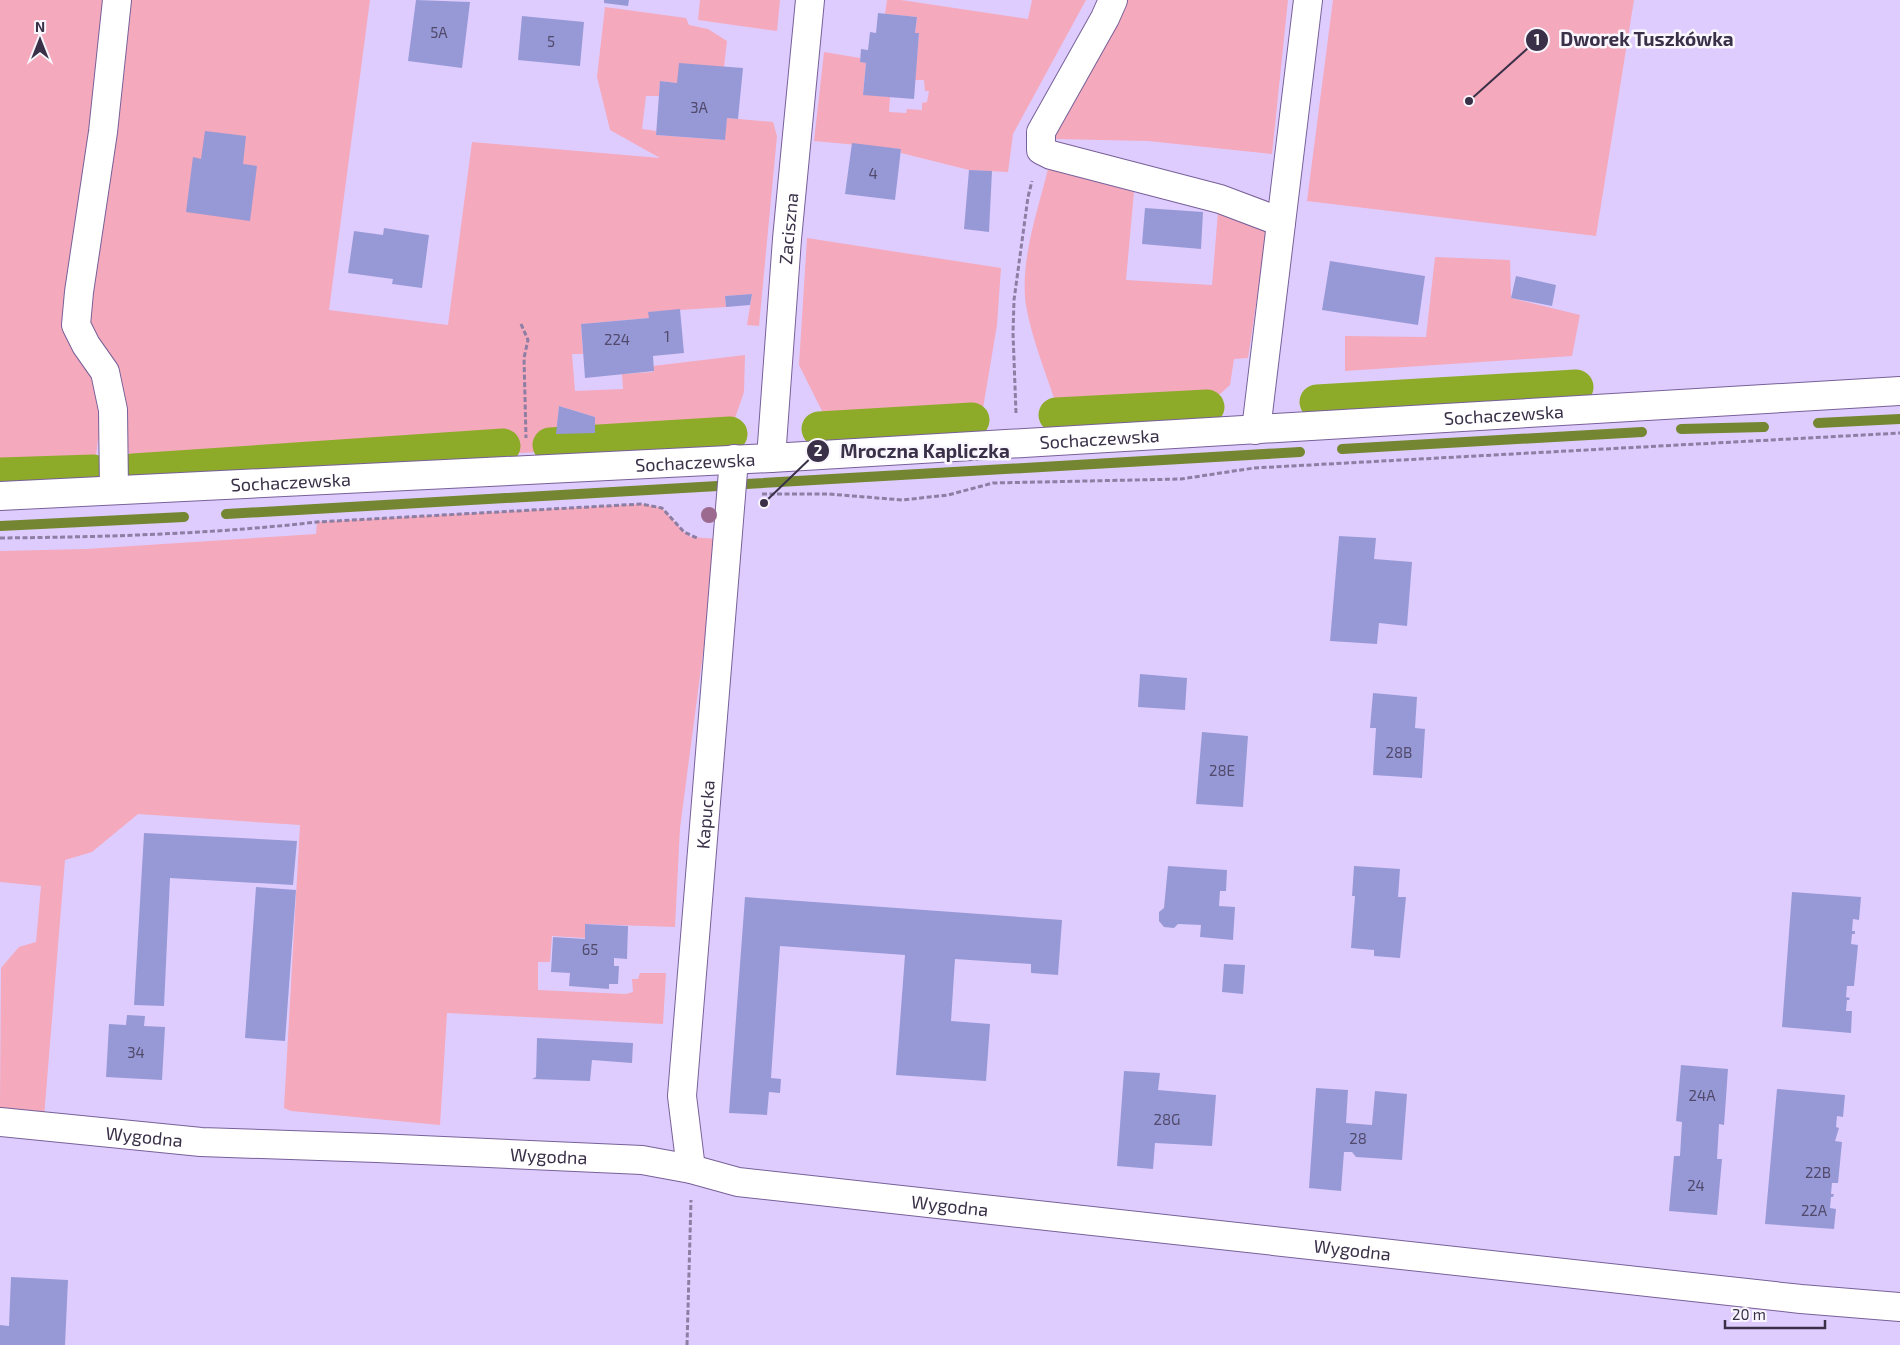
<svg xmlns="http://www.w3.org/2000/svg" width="1900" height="1345" viewBox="0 0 1900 1345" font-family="'Exo 2',sans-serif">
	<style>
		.green { fill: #f4a9bc }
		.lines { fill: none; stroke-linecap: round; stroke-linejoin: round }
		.stream { stroke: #748632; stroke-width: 10 }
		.canal { stroke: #8dab29; stroke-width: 35 }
		.building { fill: #9799d6 }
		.minor-casing { stroke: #776098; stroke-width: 30 }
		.path { stroke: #8d7ea3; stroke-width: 3; stroke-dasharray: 5 2.5; stroke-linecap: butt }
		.minor { stroke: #fff; stroke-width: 28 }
		.tree { fill: #9c6a8f }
		.labels { text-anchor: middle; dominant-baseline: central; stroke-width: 5; stroke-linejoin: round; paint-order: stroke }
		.number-label { font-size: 15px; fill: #514a6c }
		.street-label { font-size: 18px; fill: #3a3048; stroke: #f9f6fd }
		.leader { fill: none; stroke: #3a3048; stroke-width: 2 }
		.callout-dot { fill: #3a3048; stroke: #f9f6fd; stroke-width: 2 }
		.mark-label { font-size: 15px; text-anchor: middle; font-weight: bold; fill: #fff }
		.callout-label { font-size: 19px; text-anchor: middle; font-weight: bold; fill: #3a3048; stroke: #f9f6fd; stroke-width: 5; stroke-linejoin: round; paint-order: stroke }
	</style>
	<rect width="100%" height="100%" fill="#dfccfe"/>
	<path class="green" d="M0,0h370l-41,310 119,15 24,-183 188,16 -50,-28 -13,-53 8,-70 81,11 3,7 19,4 19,12 -3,26 -47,16 -17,-2 -1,15h-13l-4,33 14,2v4l68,5 3,-22 46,4 4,14 -18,190 -12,-1 5,-31 -27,2 1,11 -77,5v6l-68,6 2,30h-11l3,37 48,-2 -1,-15 31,-2v-6l92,-11 -1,37 -12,35 -137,6v-16l-36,-11 -4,45 -268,16 -1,-19 -157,6 -2,-14 -29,-1 -2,18 -96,4z
		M700,0h80l-3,31 -79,-11z
		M887,0h14l127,19 4,-19h54l-73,134 -5,38 -39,-2 -68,-17v-4l-87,-8 10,-89 36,6v4l6,1 -3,31 27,3 -1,15 17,1 1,-4 15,1v-7l5,-1 2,-11h-4l-1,-11h-9l4,-47h-4l2,-16 -32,-3z
		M1121,0h167l-16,154 -124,-13 -94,-2z
		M1333,0h301l-38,236 -289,-35z
		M1048,169l86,23 -8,88 86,5 6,-73 50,13 -20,133 -14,1 -4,26 -10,9 -164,10c-10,-31 -28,-75 -31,-107 -3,-43 13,-87 23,-128z
		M807,238l194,30 -4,57 -14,83 -158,9 -26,-52z
		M1435,257l75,3 1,38 69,17 -8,41 -227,15v-35l81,1z
		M641,504l21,4 22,24 7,5 27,2 -38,289 -5,99 -89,-3 -1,14 -33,-2 -2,26h-12v28l88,4 7,-2 -1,-13h6l2,-6h26l-3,51 -216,-11 -7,112 -149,-14 -7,-3 16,-283 -162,-11 -46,38 -27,8 -21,257 -44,-7 1,-142 18,-21 17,-5 5,-56 -41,-4v-331l86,-2 230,-15 1,-12z"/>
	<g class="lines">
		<path class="stream" d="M1818,423l82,-4
			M1681,429l83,-2
			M1342,449l300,-17
			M746,484l554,-32
			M226,514l492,-28
			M0,526l184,-9"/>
		<path class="canal" d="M1317,402l259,-15
			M1056,415l151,-8
			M819,429l153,-9
			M550,445l180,-11
			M133,471l370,-25
			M0,475l93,-3"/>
	</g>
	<path class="building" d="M416,0l54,2 -8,66 -54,-7z
		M604,0h25l-1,6 -24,-3z
		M878,13l39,4 -2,16h4l-5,66 -51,-4 3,-32 -6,-1 1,-13 7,1 2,-18 6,1z
		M522,16l62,6 -4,44 -62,-6z
		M679,63l64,5 -5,51 -11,-1 -2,22 -69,-5 4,-54 17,2z
		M205,131l41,5 -3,28 14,2 -7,55 -64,-9 7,-55 8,2z
		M852,143l49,6 -6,51 -50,-6z
		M969,170l23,1 -3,61 -25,-3z
		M1145,208l58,4 -2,37 -59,-5z
		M384,228l45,7 -7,53 -30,-4 1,-5 -45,-6 6,-42 29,4z
		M1330,261l95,15 -7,49 -96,-15z
		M1516,276l40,9 -4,21 -41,-8z
		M752,294l-2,11 -24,2 -1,-11z
		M680,309l4,44 -31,3 1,15 -69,7 -4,-54 68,-6 -1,-6z
		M559,406l36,11v16l-39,1z
		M1339,536l37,2 -2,21 38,3 -5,64 -28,-3 -2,21 -47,-3z
		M1140,674l47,4 -2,32 -47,-3z
		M1373,693l44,4 -2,31 10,1 -3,49 -49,-3 3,-47h-6z
		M1202,732l46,4 -5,71 -47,-3z
		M144,833l153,8 -4,44 -123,-7 -6,128 -30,-1z
		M1168,866l59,4 -1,21h-6l-1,15 16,1 -2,33 -33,-3 1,-12 -23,-1 -4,4 -10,-1 -5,-6v-9l5,-4z
		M1354,866l46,3 -2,28h8l-6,61 -26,-2v-6l-23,-2 4,-52h-3z
		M256,887l40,3 -11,151 -40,-3z
		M1792,892l69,5 -2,23 -6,-1 -1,12h3v3h-3l-1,10 7,1 -4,41h-7l-1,11 4,1 -1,2h-2l-1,11h6l-1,22 -69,-6z
		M745,897l317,23 -4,55 -27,-2v-9l-76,-5 -4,62 39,3 -4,57 -90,-6 9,-120 -125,-9 -9,132 10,1 -1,14 -11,-1 -2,23 -38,-2z
		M585,924l43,2 -1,33 -13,-1v8h5l-1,18h-9v5l-40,-3 1,-13 -19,-1 2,-35 32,2z
		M1224,964l21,1 -2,29 -21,-2z
		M127,1015l18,1 -1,10 21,1 -3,53 -56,-3 3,-53 17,1z
		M537,1038l96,5 -1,20 -40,-3 -2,21 -58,-2 4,-2z
		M1681,1065l47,4 -4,56 -5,-1 -2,35h5l-5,56 -48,-4 5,-55h6l2,-34 -6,-1z
		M1124,1071l36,2 -2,17 58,5 -4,51 -57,-3 -2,26 -36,-3z
		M1316,1088l32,2 -2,33 26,2 3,-34 32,3 -5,66 -46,-3 -4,-5h-8l-3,39 -32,-3z
		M1777,1089l68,6 -2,22 -6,-1 -1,11 3,1 -4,13 7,1 -4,41h-6l-1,11h3l-1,3h-2l-1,11 6,1 -2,20 -69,-5z
		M11,1277l57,3 -3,65h-65v-20l9,1z"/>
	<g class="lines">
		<defs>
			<g id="minor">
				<path d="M1113,0l-8,18 -64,114v18l10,5 169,44 61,23"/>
				<path d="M1256,430l52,-430"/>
				<path id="s1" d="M771,458l16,-219 23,-239"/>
				<path d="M114,490l-1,-80 -8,-38 -19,-27 -10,-20 3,-33 24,-160 14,-132"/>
				<path id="s2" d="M0,496l771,-38 1129,-67"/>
				<path id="s3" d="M0,1122l201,20 176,6 265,12 49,9 47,13 1063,117 99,8"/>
				<path id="s4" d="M691,1169l-9,-73 52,-637"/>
			</g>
		</defs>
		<use href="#minor" class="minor-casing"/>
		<path class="path" d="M521,324l7,16 -4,18 2,80
			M1016,413l-3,-80 1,-33 14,-103 4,-16
			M762,494h67l73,6 46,-5 45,-12 188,-4 73,-11 646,-35
			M0,538c106,-1 212,-4 317,-16l324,-18 21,4 22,24 13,6
			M687,1345l4,-145"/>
		<use href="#minor" class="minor"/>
	</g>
	<circle class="tree" cx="709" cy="515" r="8"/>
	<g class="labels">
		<g class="number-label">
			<text x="439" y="32">5A</text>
			<text x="551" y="41">5</text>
			<text x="699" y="107">3A</text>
			<text x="873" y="173">4</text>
			<text x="667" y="336">1</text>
			<text x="617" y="339">224</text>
			<text x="1399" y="752">28B</text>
			<text x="1222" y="770">28E</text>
			<text x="590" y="949">65</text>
			<text x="136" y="1052">34</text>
			<text x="1702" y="1095">24A</text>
			<text x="1167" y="1119">28G</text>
			<text x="1358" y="1138">28</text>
			<text x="1818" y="1172">22B</text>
			<text x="1696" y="1185">24</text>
			<text x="1814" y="1210">22A</text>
		</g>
		<g class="street-label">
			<text stroke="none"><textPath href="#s1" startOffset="230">Zaciszna</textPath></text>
			<text stroke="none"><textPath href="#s2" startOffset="1506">Sochaczewska</textPath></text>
			<text stroke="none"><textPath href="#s2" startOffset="1101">Sochaczewska</textPath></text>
			<text stroke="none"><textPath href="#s2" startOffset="696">Sochaczewska</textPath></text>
			<text stroke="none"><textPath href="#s2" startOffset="291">Sochaczewska</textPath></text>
			<text stroke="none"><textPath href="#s4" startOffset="356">Kapucka</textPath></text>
			<text stroke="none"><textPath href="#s3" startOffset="145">Wygodna</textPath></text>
			<text stroke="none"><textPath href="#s3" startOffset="550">Wygodna</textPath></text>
			<text stroke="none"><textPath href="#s3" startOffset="955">Wygodna</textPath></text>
			<text stroke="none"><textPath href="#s3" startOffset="1360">Wygodna</textPath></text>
		</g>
	</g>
	<path class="leader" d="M1469 101L1537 40M764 503L818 451"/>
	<g class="callout-dot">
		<circle cx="1469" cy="101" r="5"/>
		<circle cx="764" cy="503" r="5"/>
		<circle cx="1537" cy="40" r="12"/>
		<circle cx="818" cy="451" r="12"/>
	</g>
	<g class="mark-label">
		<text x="1537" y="45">1</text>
		<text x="818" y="456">2</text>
	</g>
	<g class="callout-label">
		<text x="1647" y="46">Dworek Tuszkówka</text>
		<text x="925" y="458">Mroczna Kapliczka</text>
	</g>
	<g transform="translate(40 40)" stroke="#f9f6fd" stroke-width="4" paint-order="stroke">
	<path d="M0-4L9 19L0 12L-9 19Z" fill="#3a3048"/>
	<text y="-8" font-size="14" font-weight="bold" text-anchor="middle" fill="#3a3048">N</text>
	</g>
	<path d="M1725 1320v8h100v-8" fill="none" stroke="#3a3048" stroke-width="2.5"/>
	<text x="1732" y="1320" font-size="15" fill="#3a3048" stroke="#f9f6fd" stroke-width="4" paint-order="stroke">20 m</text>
</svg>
